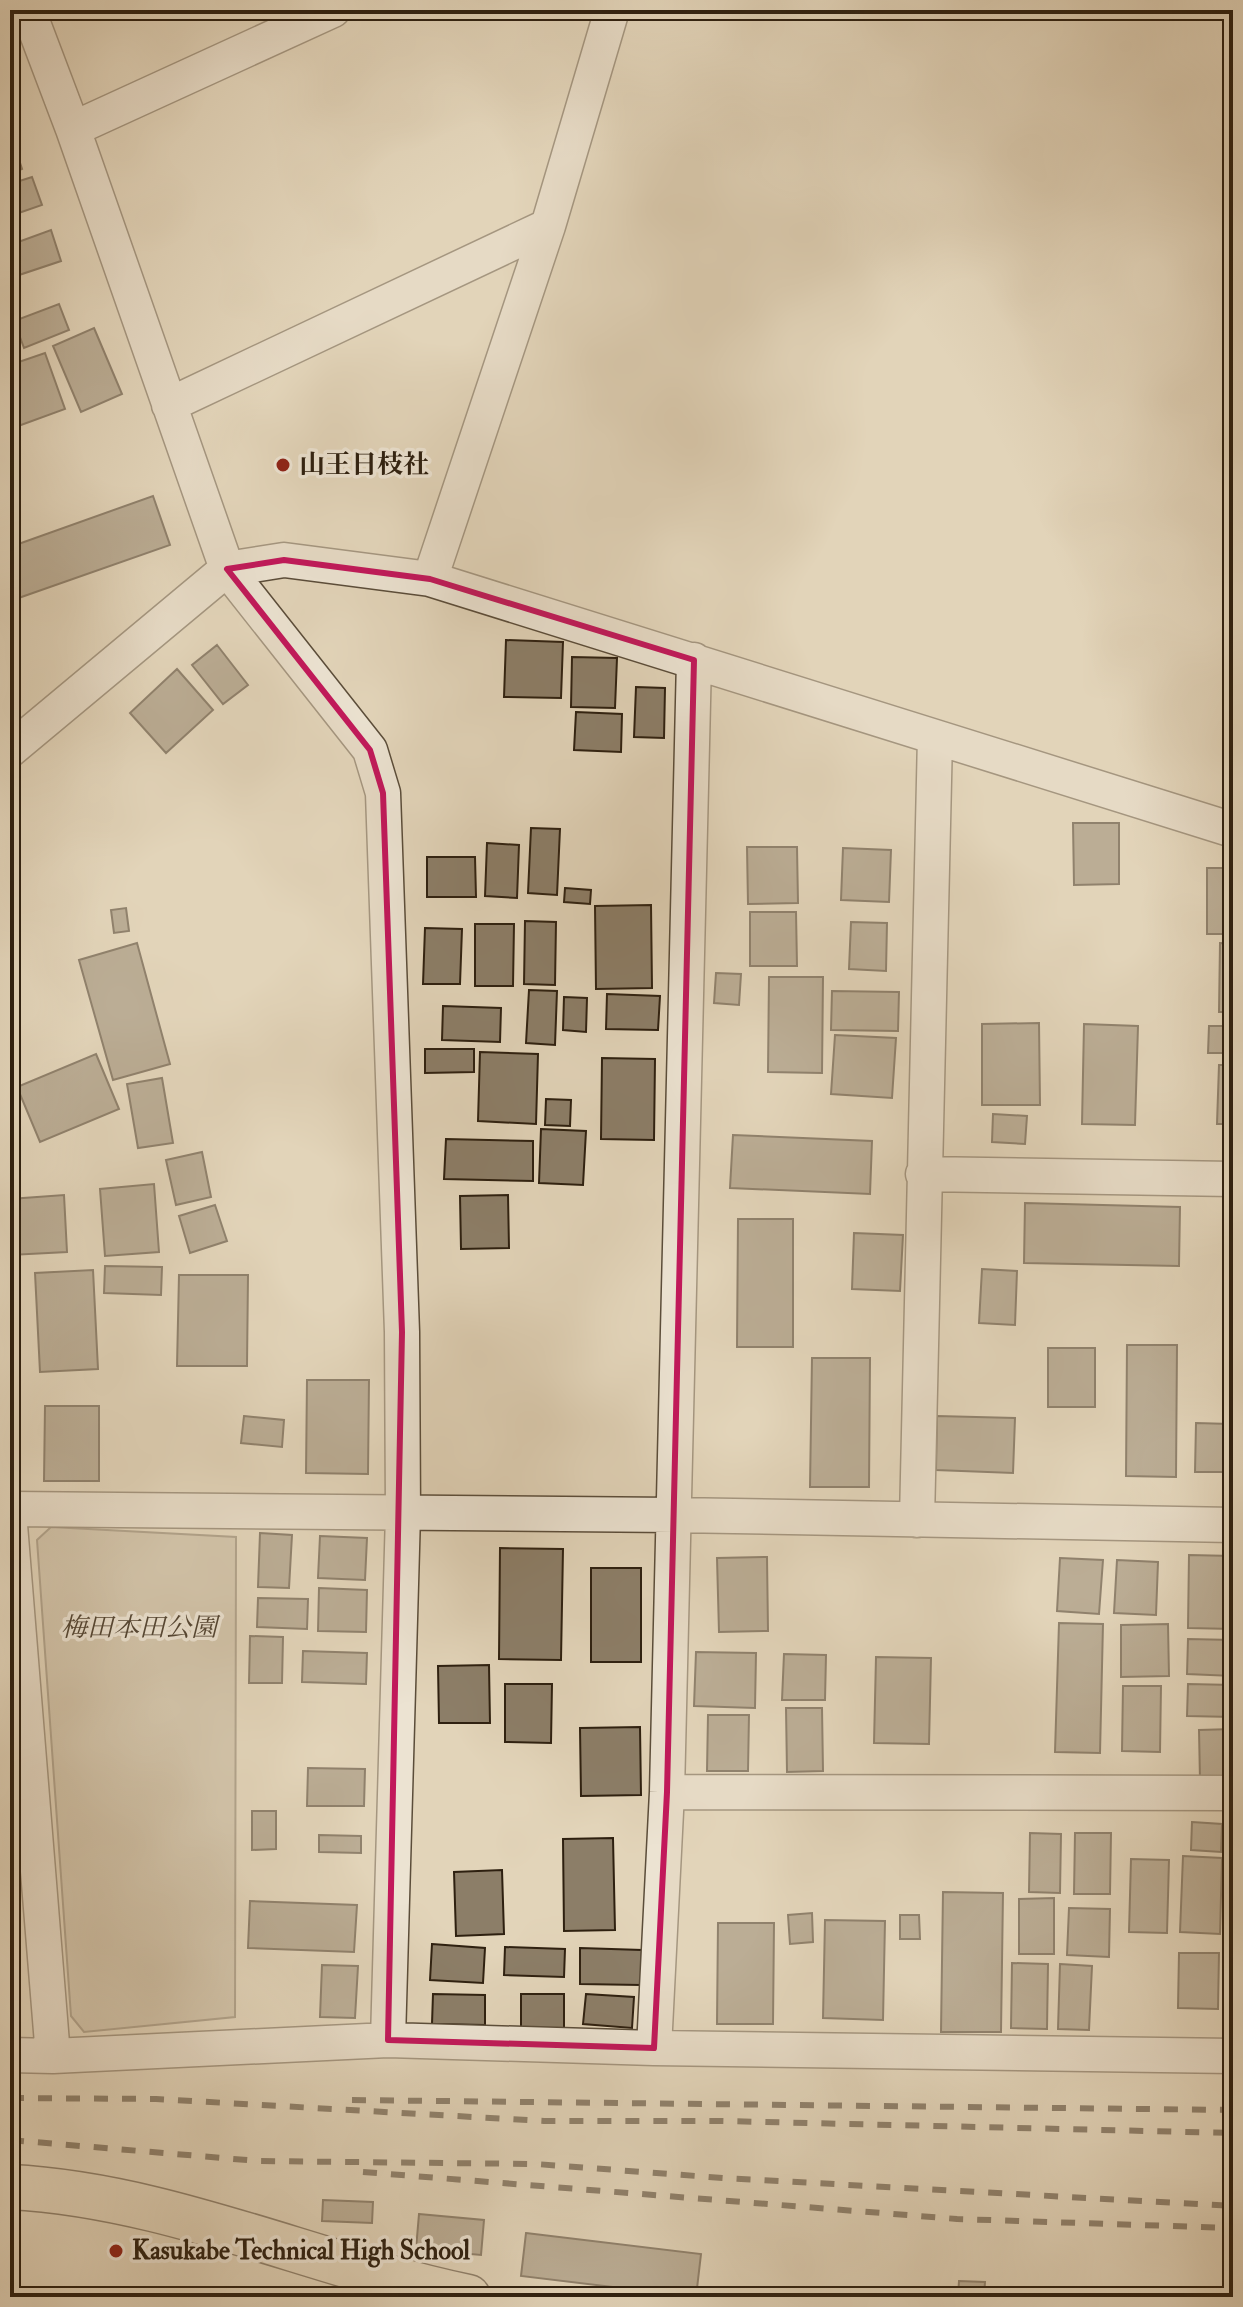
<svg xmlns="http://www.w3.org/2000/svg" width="1243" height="2307" viewBox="0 0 1243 2307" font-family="'IM FELL Double Pica','Noto Serif JP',serif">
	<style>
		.green { fill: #c3b59c; stroke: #786a56; stroke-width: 2 }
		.building { fill: #8c7e68; stroke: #2e2010; stroke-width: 2 }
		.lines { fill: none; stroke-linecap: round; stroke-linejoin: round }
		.street-casing { stroke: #5b4d3a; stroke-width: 37 }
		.primary-casing { stroke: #2e2010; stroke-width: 47 }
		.street { stroke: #ece3d2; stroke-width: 34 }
		.primary { stroke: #e2d4b9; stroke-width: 44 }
		.rail { stroke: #2e2010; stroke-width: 6; stroke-dasharray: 14 14; stroke-linecap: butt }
		.marked { fill: none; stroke: #c2185b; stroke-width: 6; stroke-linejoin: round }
		.poi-dot { fill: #8f2418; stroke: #ece3d2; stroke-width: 3 }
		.labels { text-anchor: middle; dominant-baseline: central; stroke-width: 7; stroke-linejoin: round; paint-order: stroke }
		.poi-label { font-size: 26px; font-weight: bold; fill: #2e2010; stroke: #ece3d2; text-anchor: start }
		.park-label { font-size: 26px; font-style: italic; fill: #534533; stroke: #ece3d2 }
	</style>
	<rect width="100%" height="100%" fill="#e2d4b9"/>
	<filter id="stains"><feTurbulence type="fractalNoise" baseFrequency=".0025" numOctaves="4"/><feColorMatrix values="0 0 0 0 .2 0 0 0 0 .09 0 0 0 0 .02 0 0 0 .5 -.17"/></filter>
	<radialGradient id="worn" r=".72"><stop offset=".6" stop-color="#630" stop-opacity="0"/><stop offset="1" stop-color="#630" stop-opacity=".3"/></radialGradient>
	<path class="green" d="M51,1527l185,10 -1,480 -151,15 -13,-16 -34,-476z"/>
	<path class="building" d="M10,132l12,37 -12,5z
		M32,177l10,28 -32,11v-32z
		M51,230l10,31 -51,17v-33z
		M59,304l10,26 -45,18 -10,-27z
		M94,328l28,66 -41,18 -28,-66z
		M45,353l20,56 -55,20v-64z
		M153,496l17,49 -160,56v-54z
		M506,640l57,2 -2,56 -57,-1z
		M217,645l31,40 -25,19 -31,-39z
		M572,657l45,1 -2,50 -44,-1z
		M177,669l36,41 -47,43 -36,-40z
		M636,687l29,1 -1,50 -30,-1z
		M576,712l46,2 -1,38 -47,-2z
		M1073,823h46v61l-45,1z
		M531,828l29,1 -3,66 -29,-2z
		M487,843l32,2 -2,53 -32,-2z
		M747,847h50l1,56 -50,1z
		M843,848l48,2 -2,52 -48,-2z
		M427,857h48l1,40h-49z
		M1207,868h26v66h-26z
		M565,888l26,2 -1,14 -26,-2z
		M651,905l1,83 -56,1 -1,-83z
		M126,908l3,23 -15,2 -3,-23z
		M750,912h46l1,54h-47z
		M525,921l31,1 -1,63 -31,-1z
		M851,922l36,1 -1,48 -37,-2z
		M475,924h39l-1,62h-38z
		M425,928l37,1 -2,55h-37z
		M137,943l33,121 -57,16 -34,-120z
		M1220,943l13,1v68h-14z
		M716,973l25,1 -2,31 -25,-2z
		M769,977h54l-1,96 -54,-1z
		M529,990l28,1 -2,54 -29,-2z
		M832,991l67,1 -1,39 -67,-1z
		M607,994l53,2 -2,34 -52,-1z
		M564,997l23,1 -1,34 -23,-2z
		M443,1006l58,2 -1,34 -58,-2z
		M1039,1023l1,82h-58v-81z
		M1084,1024l54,2 -3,99 -53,-1z
		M1209,1026h24v27h-25z
		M835,1035l61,3 -4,60 -61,-4z
		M425,1049h49v23l-49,1z
		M480,1052l58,2 -2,70 -58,-3z
		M96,1054l23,55 -79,33 -23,-55z
		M602,1058l53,1 -1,81 -53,-1z
		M1219,1065h14v59h-16z
		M162,1078l11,65 -35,5 -11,-64z
		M546,1099l25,1 -1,26 -25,-1z
		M993,1114l34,2 -2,28 -33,-2z
		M541,1129l45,2 -3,54 -44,-2z
		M733,1135l139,6 -2,53 -140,-6z
		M446,1139l87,2v40l-89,-2z
		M202,1152l9,45 -35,8 -10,-45z
		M154,1184l5,68 -54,4 -5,-67z
		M64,1195l3,57 -57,3v-56z
		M508,1195l1,53 -48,1 -1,-53z
		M1025,1203l155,4 -1,59 -155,-3z
		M215,1205l12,36 -37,12 -11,-37z
		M738,1219h55v128h-56z
		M854,1233l49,2 -3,56 -48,-2z
		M105,1266l57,1 -1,28 -57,-2z
		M982,1269l35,2 -2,54 -36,-2z
		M93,1270l5,99 -58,3 -5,-99z
		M179,1275h69l-1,91h-70z
		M1127,1345h50l-1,132 -50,-1z
		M1048,1348h47v59h-47z
		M812,1358h58l-1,129h-59z
		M307,1380h62l-1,94 -62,-1z
		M45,1406h54v75h-55z
		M244,1416l40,4 -2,27 -41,-4z
		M937,1416l78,2 -2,55 -77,-3z
		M1196,1423l34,1 -1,48h-34z
		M260,1533l32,2 -3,53 -31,-1z
		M320,1536l47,2 -2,42 -47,-2z
		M500,1548l63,1 -2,111 -62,-1z
		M1189,1555l44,1v73l-45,-1z
		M767,1557l1,74 -49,1 -2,-74z
		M1060,1558l43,2 -4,54 -42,-3z
		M1117,1560l41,2 -2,53 -42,-2z
		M591,1568h50v94h-50z
		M319,1588l48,2 -1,42 -48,-1z
		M258,1598l50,1 -1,30 -50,-2z
		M1059,1623l44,1 -3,129 -45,-1z
		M1168,1624l1,52 -48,1v-52z
		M250,1636l33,1 -1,46h-33z
		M1188,1639l45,1v36l-46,-2z
		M303,1651l64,2 -1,31 -64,-2z
		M696,1652l60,1 -1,55 -61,-2z
		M784,1654l42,1 -1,45h-43z
		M876,1657l55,1 -2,86 -55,-1z
		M489,1665l1,58h-51l-1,-57z
		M505,1684h47l-1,59 -46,-1z
		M1188,1684l45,1v32l-46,-1z
		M1123,1686h38l-1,66 -38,-1z
		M786,1708h36l1,63 -36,1z
		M708,1715h41l-1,56h-41z
		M640,1727l1,68 -60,1 -1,-68z
		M1233,1729v50l-33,1 -1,-50z
		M308,1768l57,1 -1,37h-57z
		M252,1811h24v38l-24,1z
		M1192,1822l30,2 -1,28 -30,-2z
		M1030,1833l31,1 -1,59 -31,-1z
		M1075,1833h36l-1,61h-36z
		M319,1835l42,1v17l-42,-1z
		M613,1838l2,92 -51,1 -1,-92z
		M1183,1856l39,2 -2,76 -40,-2z
		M1131,1859l38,1 -2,73 -38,-1z
		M502,1870l2,64 -48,2 -2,-64z
		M943,1892l60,1 -2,139h-60z
		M1054,1898v56h-35v-55z
		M250,1901l107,4 -3,47 -106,-4z
		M1069,1908l41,1 -1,48 -42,-2z
		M812,1913l1,29 -23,2 -2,-29z
		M900,1915h19l1,24h-20z
		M825,1920l60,1 -2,99 -60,-2z
		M718,1923h56l-1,101h-56z
		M432,1944l53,4 -2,35 -53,-3z
		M505,1947l60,2 -1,28 -60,-2z
		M580,1948l62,2 -1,35 -61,-1z
		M1179,1953h40l-1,56 -40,-1z
		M1227,1962h6v46h-6z
		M1012,1963l36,1 -1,65 -36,-1z
		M1060,1964l32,2 -3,64 -31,-1z
		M322,1965l36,1 -3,52 -35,-1z
		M433,1994l52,1v30l-53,-1z
		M521,1994h43v34l-43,1z
		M586,1994l48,3 -2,31 -49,-4z
		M323,2200l50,2 -1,21 -50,-2z
		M419,2214l65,6 -3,35 -65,-6z
		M526,2233l175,21 -5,43 -175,-21z
		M959,2281l26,1 -1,15h-26z
		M1147,2293h86v4h-86z"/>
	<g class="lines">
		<defs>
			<path id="street" d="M28,10l45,119 154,440 143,181 13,43 19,539 1,182 -15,526
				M73,129l260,-119
				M169,405l379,-179
				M430,579l118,-353 64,-216
				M10,750l217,-181 57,-9 146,19 803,251
				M923,1174l310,5
				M10,1509l664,6 559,10
				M917,1520l18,-783
				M10,1525l43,531
				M667,1792l566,1
				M654,2048l13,-256 27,-1132
				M10,2055l43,1 335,-16 266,8 579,8"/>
			<path id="primary" d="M10,2187c158,8 304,78 458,110"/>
		</defs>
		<use href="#street" class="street-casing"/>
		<use href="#primary" class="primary-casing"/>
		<use href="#street" class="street"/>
		<use href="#primary" class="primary"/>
		<path class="rail" d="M10,2098l146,1 388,22h179l510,12
			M352,2100l881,10
			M10,2140l248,21 278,3 187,14 510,28
			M363,2172l594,47 276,9"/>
	</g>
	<path d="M0 0H1243V2307H0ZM284,560l146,19 264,81 -27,1132 -13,256 -266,-8 14,-708 -19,-539 -13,-43 -143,-181z" fill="#e2d4b9" fill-opacity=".55" fill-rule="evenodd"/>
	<path class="marked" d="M284,560l146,19 264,81 -27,1132 -13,256 -266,-8 14,-708 -19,-539 -13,-43 -143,-181z"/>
	<g class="poi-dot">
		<circle cx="283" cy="465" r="8"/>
		<circle cx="116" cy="2251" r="8"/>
	</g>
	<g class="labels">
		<g class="poi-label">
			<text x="299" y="465">山王日枝社</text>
			<text x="132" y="2251">Kasukabe Technical High School</text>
		</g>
		<g class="park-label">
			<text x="139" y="1628">梅田本田公園</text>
		</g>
	</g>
	<rect width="1243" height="2307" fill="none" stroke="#e2d4b9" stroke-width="40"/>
	<rect x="12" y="12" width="1219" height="2283" fill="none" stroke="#2e2010" stroke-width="4"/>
	<rect x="20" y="20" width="1203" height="2267" fill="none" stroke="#2e2010" stroke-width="2"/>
	<rect width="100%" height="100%" filter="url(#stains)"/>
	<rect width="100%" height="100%" fill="url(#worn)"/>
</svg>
